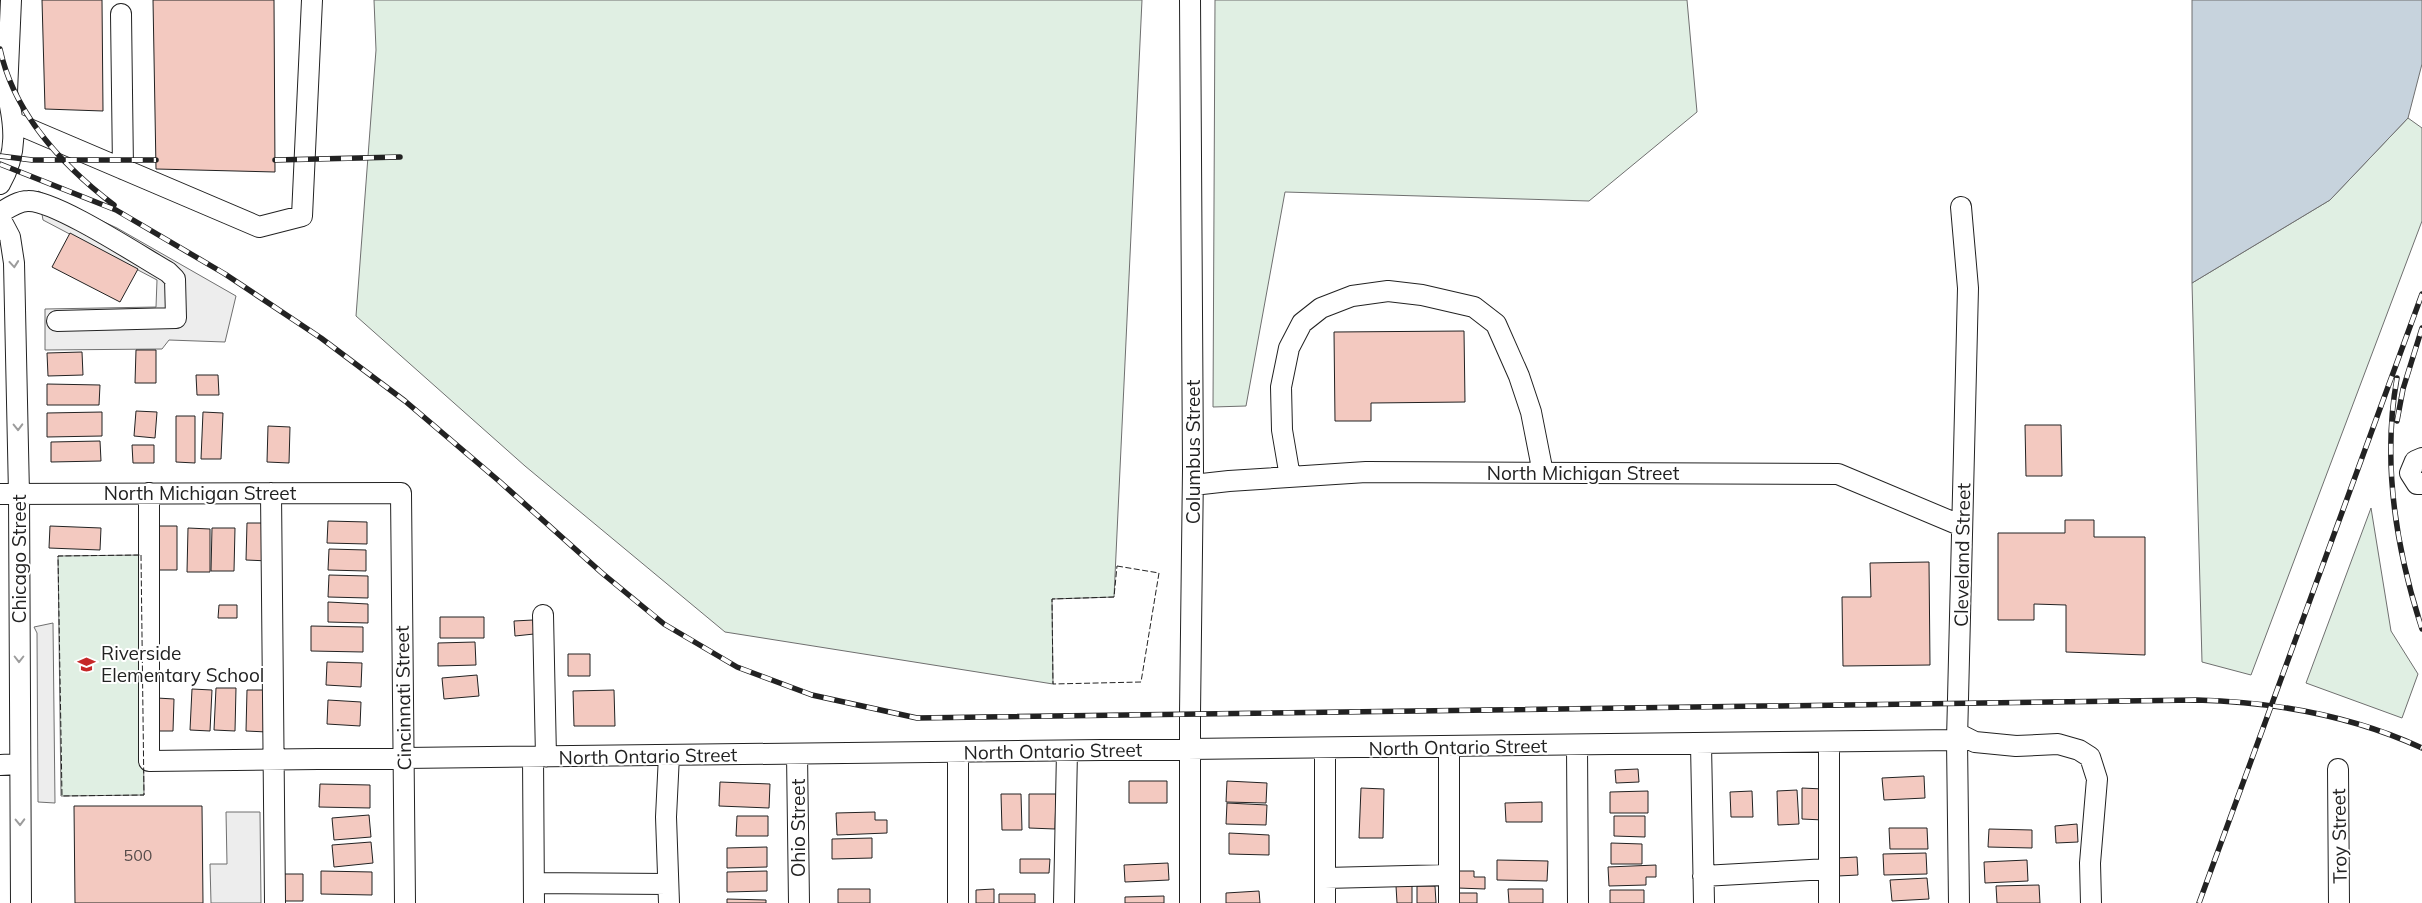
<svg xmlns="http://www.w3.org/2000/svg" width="2422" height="903" viewBox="0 0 2422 903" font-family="Mulish,sans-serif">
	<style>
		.green { fill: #e0efe3; stroke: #6f6f6f }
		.parking { fill: #ededed; stroke: #6f6f6f }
		.water { fill: #c7d3dd; stroke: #6f6f6f }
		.building { fill: #f3c9c0; stroke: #222 }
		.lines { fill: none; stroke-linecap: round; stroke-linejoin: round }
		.minor-casing { stroke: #222; stroke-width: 22 }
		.minor { stroke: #fff; stroke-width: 20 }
		.rail-casing { stroke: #222; stroke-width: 5.5 }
		.rail { stroke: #fff; stroke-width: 4; stroke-dasharray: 11; stroke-linecap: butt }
		.fence { stroke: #222; stroke-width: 1; stroke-dasharray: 6 2.5; stroke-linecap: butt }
		.oneway { stroke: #9c9c9c }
		.labels { text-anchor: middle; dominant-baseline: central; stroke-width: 4; stroke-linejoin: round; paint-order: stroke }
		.number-label { font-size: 16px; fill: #564c4a }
		.street-label { font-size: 19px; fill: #222; stroke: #fff }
		.poi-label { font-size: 19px; fill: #222; stroke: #fff; text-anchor: start }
	</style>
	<rect width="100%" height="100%" fill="#fff"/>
	<path class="green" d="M374,0h768l-28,597 -62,2 1,85 -328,-52 -200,-166 -169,-150 20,-266z
		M1215,0h472l10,112 -108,89 -304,-9 -39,214 -33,1z
		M2408,118l14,10v93l-171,454 -49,-13 -10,-379 138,-83z
		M2371,508l20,123 27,43 -16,44 -96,-35z
		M141,555l3,240 -83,1 -3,-240z"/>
	<path class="parking" d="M38,191l79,37 119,68 -11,46 -56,-2 -7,9 -117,1v-41l111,-2 1,-27 -114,-60z
		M53,623l2,180 -17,-1 -1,-169 -3,-6z
		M226,812h34l1,91h-50l-1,-39h17z"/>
	<path class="water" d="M2192,0h230v64l-14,54 -78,82 -138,83z"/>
	<path class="building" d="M42,0h60l1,111 -58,-2z
		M153,0h121l1,172 -119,-3z
		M70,233l68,36 -18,33 -68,-35z
		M1464,331l1,71 -94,1v18h-36l-1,-89z
		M136,350h20v33h-21z
		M82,352l1,23 -35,1 -1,-23z
		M196,375h22l1,20h-22z
		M47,384l53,1 -1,20h-52z
		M136,411l21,1 -2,26 -21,-2z
		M102,412v24l-55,1v-24z
		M203,412l20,1 -2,46h-20z
		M176,416h19v47l-19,-1z
		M2025,425h36l1,51h-36z
		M268,426l22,1 -1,36 -22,-1z
		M100,441l1,20 -50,1v-20z
		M132,445h22v18h-21z
		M2065,520h29v17h51v118l-79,-3v-47l-32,-1v16h-36v-87h67z
		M328,521l39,1v22l-40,-1z
		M247,523h23l-1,38 -23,-1z
		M50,526l51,2 -1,22 -51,-2z
		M154,526h23v44h-23z
		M188,528l22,1v43h-23z
		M212,528h23l-1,43h-23z
		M329,549l37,1v21l-38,-1z
		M1929,562l1,103 -87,1 -1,-69h29l-1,-34z
		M329,575l39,1v22l-40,-1z
		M328,602l40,2v19l-40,-1z
		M219,605h18v13h-19z
		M440,617h44v21h-44z
		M533,620l1,14 -19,2 -1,-15z
		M311,626l52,1v25l-52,-1z
		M475,642l1,23 -38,1v-23z
		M568,654h22v22h-22z
		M327,662l35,1 -1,24 -35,-2z
		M477,675l2,21 -35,3 -2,-21z
		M216,688h20l-1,43 -21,-1z
		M192,689l20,1 -2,41 -20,-1z
		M247,690h21l-1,42 -21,-1z
		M614,690l1,36h-41l-1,-35z
		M157,698l17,1 -1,32h-17z
		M328,700l33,2 -1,24 -33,-2z
		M1638,769l1,13 -23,1 -1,-13z
		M1924,776l1,22 -41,2 -2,-22z
		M1129,781h38v22h-38z
		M1227,781l40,2 -1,20 -40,-1z
		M720,782l50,2 -1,24 -50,-2z
		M320,784l50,1v23l-51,-1z
		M1361,788l23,1 -1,49h-24z
		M1802,788l21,1v31l-21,-1z
		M1797,790l2,34 -21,1 -1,-34z
		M1648,791v22h-38v-21z
		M1752,791l1,26h-22l-1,-25z
		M1001,794h20l1,36h-20z
		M1029,794h27l-1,35 -26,-1z
		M1542,802v20h-36l-1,-19z
		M1227,803l40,2 -1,20 -40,-1z
		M74,806h128l1,97h-128z
		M875,812v8h12v13l-50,2 -1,-22z
		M369,815l2,22 -37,3 -2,-22z
		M737,816h31v20h-32z
		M1614,816h31v21l-31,-1z
		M2077,824l1,18 -22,1 -1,-17z
		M1889,828h38l1,21h-38z
		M1989,829l43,1v18l-44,-1z
		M1229,833l40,2v20l-40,-1z
		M872,838v20l-40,1v-20z
		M371,842l2,21 -39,4 -2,-22z
		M1611,843l31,1v20h-31z
		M767,847v20l-40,1v-20z
		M1926,853l1,21 -43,1 -1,-21z
		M1857,857l1,18 -20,1 -1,-18z
		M1020,859h30l-1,14h-29z
		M1497,860l51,1 -1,20 -50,-1z
		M2027,860l1,21 -43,2 -1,-21z
		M1168,863l1,17 -44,2 -1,-17z
		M1656,865v12h-10v8l-37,1 -1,-19z
		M321,871l51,1v23l-51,-1z
		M767,871v20l-40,1v-20z
		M1458,871h16v6h11v12l-27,-1z
		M284,874h19v27h-19z
		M1927,878l2,21 -37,2 -2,-21z
		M1412,885v18h-15l-1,-17z
		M2039,885l1,18h-43l-1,-17z
		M1417,886h18l1,17h-19z
		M838,889h32v14h-32z
		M994,889v14h-18v-13z
		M1508,889h35v14h-34z
		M1610,890h34v13h-34z
		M1259,891l1,12h-34v-10z
		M1458,893h19v10h-19z
		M999,894h36v9h-36z
		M1164,896v7h-39v-6z
		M727,899l39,1v3h-39z"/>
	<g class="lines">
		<defs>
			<path id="minor" d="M1190,0l3,469 -3,245v189
				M121,14l2,155
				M0,90l7,2c8,33 11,61 -7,92
				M7,92l4,-92
				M15,123l244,104 43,-11 10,-216
				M0,213c8,-5 18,-12 28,-12 27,-1 112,55 140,71l7,7 1,39 -119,3
				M0,218l10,19 4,26 5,231 2,409
				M2422,458l-7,3 -5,12 7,11h5
				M1290,477l-8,-47 -1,-43 8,-39 13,-25 19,-15 31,-12 36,-5 34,4 52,12 22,17 23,52 12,36 12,61
				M1193,485l36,-4 137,-9 472,2 124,52
				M149,493v268l1808,-21
				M271,493l4,410
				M0,494l401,-1 4,410
				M543,615l3,142
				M1957,733l18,9 41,4 42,-2 21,6 11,7 7,22 -7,84 1,40
				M1701,744l3,159
				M1577,745l1,158
				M1449,747v156
				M958,752v151
				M797,754l2,149
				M669,755l-3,62 3,86
				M533,757l1,146
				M0,765l19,-1
				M2338,769l1,134
				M1703,876l125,-7
				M1325,878l124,-3
				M534,883l134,1
				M1064,903l3,-152
				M1325,903v-155
				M1829,903v-160
				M1959,903l-2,-163 11,-452 -7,-81"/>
		</defs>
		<use href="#minor" class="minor-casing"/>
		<use href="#minor" class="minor"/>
		<defs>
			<path id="rail" d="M0,49c14,65 63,117 114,156
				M0,156l32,4h124
				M275,160l125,-3
				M0,164l116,46 109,64 96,64 84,63 94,80 103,92 62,51 73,43 75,28 105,23 1280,-18c78,2 153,15 225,48
				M2397,378c-15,83 -1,171 25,251
				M2397,421l6,-32 19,-61
				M2199,903l223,-609"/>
		</defs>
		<use href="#rail" class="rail-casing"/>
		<use href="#rail" class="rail"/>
		<path class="fence" d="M141,555l3,240 -82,1 -4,-240z
			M1117,566l42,7 -18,109 -88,2 -1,-85 62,-2z"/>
	</g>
	<defs><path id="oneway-chevron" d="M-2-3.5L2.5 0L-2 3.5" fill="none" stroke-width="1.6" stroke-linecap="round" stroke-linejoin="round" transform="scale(1.25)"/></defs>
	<g class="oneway">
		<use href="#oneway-chevron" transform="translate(14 264) rotate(85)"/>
		<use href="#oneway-chevron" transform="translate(18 427) rotate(89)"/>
		<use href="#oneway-chevron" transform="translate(19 659) rotate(90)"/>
		<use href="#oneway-chevron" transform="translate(20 822) rotate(89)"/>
	</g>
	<defs>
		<symbol id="school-bare" viewBox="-9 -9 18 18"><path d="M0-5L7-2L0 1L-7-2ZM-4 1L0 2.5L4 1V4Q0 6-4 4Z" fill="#c62828" stroke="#fff" stroke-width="2.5" paint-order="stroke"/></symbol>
	</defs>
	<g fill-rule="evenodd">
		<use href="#school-bare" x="74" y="652" width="25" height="25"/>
	</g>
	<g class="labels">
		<g class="number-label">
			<text x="138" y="855">500</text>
		</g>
		<g class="street-label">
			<text transform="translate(1193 452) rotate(-90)">Columbus Street</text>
			<text x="1583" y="473">North Michigan Street</text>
			<text x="200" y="493">North Michigan Street</text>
			<text transform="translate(1962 555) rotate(-89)">Cleveland Street</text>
			<text transform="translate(19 559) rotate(-90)">Chicago Street</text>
			<text transform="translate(403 698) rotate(-91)">Cincinnati Street</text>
			<text transform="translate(1458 747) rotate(-1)">North Ontario Street</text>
			<text transform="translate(1053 751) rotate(-1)">North Ontario Street</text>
			<text transform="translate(648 756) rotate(-1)">North Ontario Street</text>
			<text transform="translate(798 828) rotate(-90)">Ohio Street</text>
			<text transform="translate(2339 836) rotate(-91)">Troy Street</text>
		</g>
		<g class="poi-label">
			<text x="101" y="653">Riverside<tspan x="101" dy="22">Elementary School</tspan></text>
		</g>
	</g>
</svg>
